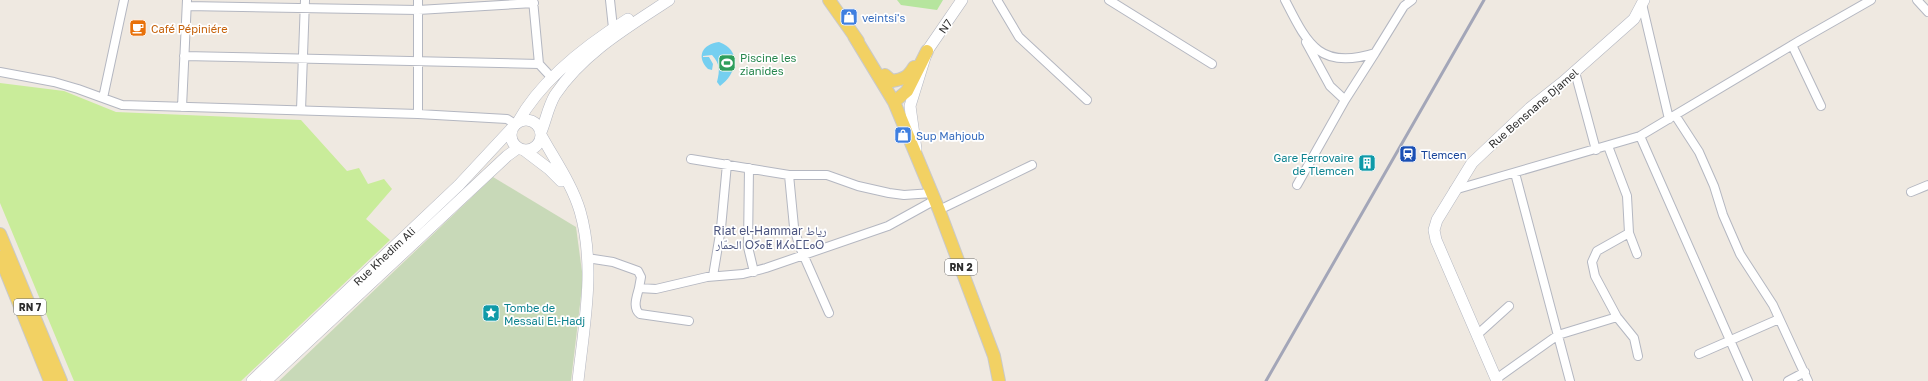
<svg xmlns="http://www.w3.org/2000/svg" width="1928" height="381" viewBox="0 0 1928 381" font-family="'Golos Text','Noto Naskh Arabic','Noto Sans Tifinagh',sans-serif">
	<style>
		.green { fill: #b6e59e }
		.cemetery { fill: #c8d9b8 }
		.pitch { fill: #c9ec9a }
		.water { fill: #75cff0 }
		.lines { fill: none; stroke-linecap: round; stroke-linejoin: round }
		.street-casing { stroke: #b4b7c1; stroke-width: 10 }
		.secondary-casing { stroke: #b4b7c1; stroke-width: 12 }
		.primary-casing { stroke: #c9c9c9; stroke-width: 14 }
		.street { stroke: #fff; stroke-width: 8 }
		.secondary { stroke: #fff; stroke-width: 11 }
		.primary { stroke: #f2d163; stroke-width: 12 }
		.rail { stroke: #a3a6b8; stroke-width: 3 }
		.labels { text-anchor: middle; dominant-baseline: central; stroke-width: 3.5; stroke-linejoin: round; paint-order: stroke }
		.shield { fill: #fff; stroke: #6d6d6d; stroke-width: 1 }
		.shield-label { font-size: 10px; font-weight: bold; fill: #2e2e2e }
		.shop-label { font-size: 11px; fill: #366cbe; stroke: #fff; text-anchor: start }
		.street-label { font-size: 11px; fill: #2e2e2e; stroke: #fff }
		.food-label { font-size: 11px; fill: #c56008; stroke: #fff; text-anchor: start }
		.leisure-label { font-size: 11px; fill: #27864d; stroke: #fff; text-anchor: start }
		.transit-label { font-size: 11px; fill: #164399; stroke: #fff; text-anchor: start }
		.culture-label { font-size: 11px; fill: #0d838f; stroke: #fff; text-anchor: end }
		.neighbourhood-label { font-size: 12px; fill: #4d5680; stroke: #fff }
	</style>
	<rect width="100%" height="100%" fill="#efe9e1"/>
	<path class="green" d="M897,0h46l-6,10 -36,-5z"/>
	<path class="cemetery" d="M493,177l83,50 7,52 -12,102h-292z"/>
	<path class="pitch" d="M0,83l64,8 52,21 185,8 46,51 12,-3 9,16 16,-5 8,10 -26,30 24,21 -149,141h-167l-74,-178z"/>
	<path class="water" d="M719,42c23,8 18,32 1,44l-3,-4c3,-12 3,-18 -5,-27l-9,1v1h6l4,7 -1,6 -4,-1c-12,-12 -6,-25 11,-27z"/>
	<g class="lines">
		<defs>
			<path id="street" d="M533,0l6,64 13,14
				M610,0l3,28
				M997,0l22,37 68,63
				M1109,0l103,64
				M1285,0c22,43 34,71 90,53l29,-47 8,-6
				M1917,0l11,12
				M1642,4l27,115
				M187,6l231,4 116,-7
				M1306,42l24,44 15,14
				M1792,45l29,61
				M184,56l355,8
				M0,72l54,10 24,7 44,16 296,9 89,5 8,5
				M1575,72l21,78
				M103,98l21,-98
				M182,107l5,-107
				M301,110l4,-110
				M418,114v-114
				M1675,115l24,37 15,34 9,29 17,39 33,51 35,76
				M1640,136l108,245
				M1608,146l19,50 2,37 8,21
				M691,159l98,16h38l31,11 31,7 15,2 28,-2
				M749,168l-1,79 6,25
				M1515,173l55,208
				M789,175l5,52 5,18 30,68
				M1297,185l48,-85 30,-47
				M1454,190l186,-54 159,-95 72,-41
				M1911,192l17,-7
				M939,210l93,-45
				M1629,233l-32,18 -5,11 3,14 22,41 17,21 4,18
				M587,258l26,4 25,9 3,6 -2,11 17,1 51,-12 36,-3 23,-6 122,-42 47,-26
				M713,276l8,-48 6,-64
				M639,288c-2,8 -7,20 1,26l49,7
				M1478,334l31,-28
				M1699,354l80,-35
				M1496,379l62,-44 59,-18
				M1788,381l17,-9"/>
			<path id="secondary" d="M511 135a15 15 0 1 1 30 0a15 15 0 1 1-30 0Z
				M518,122c23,-42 70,-78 110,-103
				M541,132c5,-12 7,-25 14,-37 28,-42 73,-68 114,-95
				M541,135c13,24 31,49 39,76 16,56 4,113 -2,170
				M916,149l-6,-43 17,-55 35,-51
				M524,150l25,19 12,12
				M252,381l207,-196 54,-58
				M266,381l241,-225 11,-8
				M1497,381l-61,-141 -2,-10 3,-10 35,-57 58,-55 33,-26 71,-63 10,-19"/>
			<path id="primary" d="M829,0l29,41
				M854,36l40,66 45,108 55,146 5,25
				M885,75l7,6c12,-2 16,-4 22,-14
				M894,102l13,-11 20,-40
				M0,234l61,147
				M0,257l50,124"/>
		</defs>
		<use href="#street" class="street-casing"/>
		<use href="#secondary" class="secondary-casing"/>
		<use href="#primary" class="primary-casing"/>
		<use href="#street" class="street"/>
		<use href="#secondary" class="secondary"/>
		<use href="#primary" class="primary"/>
		<path class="rail" d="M1266,381l218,-381"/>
	</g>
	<defs>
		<symbol id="shop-square" viewBox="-11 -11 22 22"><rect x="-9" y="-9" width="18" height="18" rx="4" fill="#3f7fe0" stroke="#fff"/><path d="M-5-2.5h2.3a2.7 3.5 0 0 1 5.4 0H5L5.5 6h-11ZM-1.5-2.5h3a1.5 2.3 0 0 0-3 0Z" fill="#fff"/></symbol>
		<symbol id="cafe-square" viewBox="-11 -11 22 22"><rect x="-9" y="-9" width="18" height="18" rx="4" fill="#e8710a" stroke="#fff"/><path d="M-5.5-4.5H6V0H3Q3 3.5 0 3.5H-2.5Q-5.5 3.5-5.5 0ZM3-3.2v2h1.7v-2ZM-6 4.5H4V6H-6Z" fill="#fff"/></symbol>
		<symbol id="stadium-square" viewBox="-11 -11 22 22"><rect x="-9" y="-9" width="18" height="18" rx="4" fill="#2e9e5b" stroke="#fff"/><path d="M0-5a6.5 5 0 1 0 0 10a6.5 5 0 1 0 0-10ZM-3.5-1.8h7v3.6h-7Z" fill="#fff"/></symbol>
		<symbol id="station-square" viewBox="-11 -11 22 22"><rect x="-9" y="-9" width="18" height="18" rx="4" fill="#1a4fb4" stroke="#fff"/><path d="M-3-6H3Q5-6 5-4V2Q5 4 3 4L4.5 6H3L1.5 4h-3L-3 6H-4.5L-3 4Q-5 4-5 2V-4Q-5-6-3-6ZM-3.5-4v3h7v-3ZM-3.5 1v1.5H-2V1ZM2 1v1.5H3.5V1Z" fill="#fff"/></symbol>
		<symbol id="building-square" viewBox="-11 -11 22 22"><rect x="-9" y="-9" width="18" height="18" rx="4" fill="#0f9aa8" stroke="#fff"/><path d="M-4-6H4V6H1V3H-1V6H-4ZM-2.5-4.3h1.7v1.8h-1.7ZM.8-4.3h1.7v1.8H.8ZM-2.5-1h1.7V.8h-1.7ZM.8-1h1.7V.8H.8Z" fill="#fff"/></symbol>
		<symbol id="sight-square" viewBox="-11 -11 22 22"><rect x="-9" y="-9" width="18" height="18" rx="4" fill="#0f9aa8" stroke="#fff"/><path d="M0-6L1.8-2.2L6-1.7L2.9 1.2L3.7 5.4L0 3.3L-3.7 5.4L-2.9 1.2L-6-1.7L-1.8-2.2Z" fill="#fff"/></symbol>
	</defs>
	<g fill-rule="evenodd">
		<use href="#shop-square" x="839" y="7" width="20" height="20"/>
		<use href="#cafe-square" x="128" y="18" width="20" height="20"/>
		<use href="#stadium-square" x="717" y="53" width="20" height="20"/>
		<use href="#shop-square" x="893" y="125" width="20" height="20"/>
		<use href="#station-square" x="1398" y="144" width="20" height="20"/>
		<use href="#building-square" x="1357" y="153" width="20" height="20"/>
		<use href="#sight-square" x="481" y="303" width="20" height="20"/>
	</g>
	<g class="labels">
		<g class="shield">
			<rect x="945" y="259" width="32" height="16" rx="3"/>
			<rect x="14" y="299" width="32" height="16" rx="3"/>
		</g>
		<g class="shield-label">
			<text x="961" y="267">RN 2</text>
			<text x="30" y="307">RN 7</text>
		</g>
		<g class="shop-label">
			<text x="862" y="17">veintsi's</text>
			<text x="916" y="135">Sup Mahjoub</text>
		</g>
		<g class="street-label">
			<text transform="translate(945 26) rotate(-55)">N7</text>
			<text transform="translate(1533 108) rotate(-41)">Rue Bensnane Djamel</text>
			<text transform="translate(384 256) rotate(-43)">Rue Khedim Ali</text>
		</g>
		<g class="food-label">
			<text x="151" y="28">Café Pépiniére</text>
		</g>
		<g class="leisure-label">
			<text x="740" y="57">Piscine les<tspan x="740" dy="13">zianides</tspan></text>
		</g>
		<g class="transit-label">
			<text x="1421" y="154">Tlemcen</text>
		</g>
		<g class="culture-label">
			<text x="1354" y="157">Gare Ferrovaire<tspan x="1354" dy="13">de Tlemcen</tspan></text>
			<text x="504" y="307" text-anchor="start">Tombe de<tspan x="504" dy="13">Messali El-Hadj</tspan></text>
		</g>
		<g class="neighbourhood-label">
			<text x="770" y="230">Riat el-Hammar رياط<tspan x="770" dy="14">الحمّار ⵔⵢⴰⵟ ⵍⵃⴰⵎⵎⴰⵔ</tspan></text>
		</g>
	</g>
</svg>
